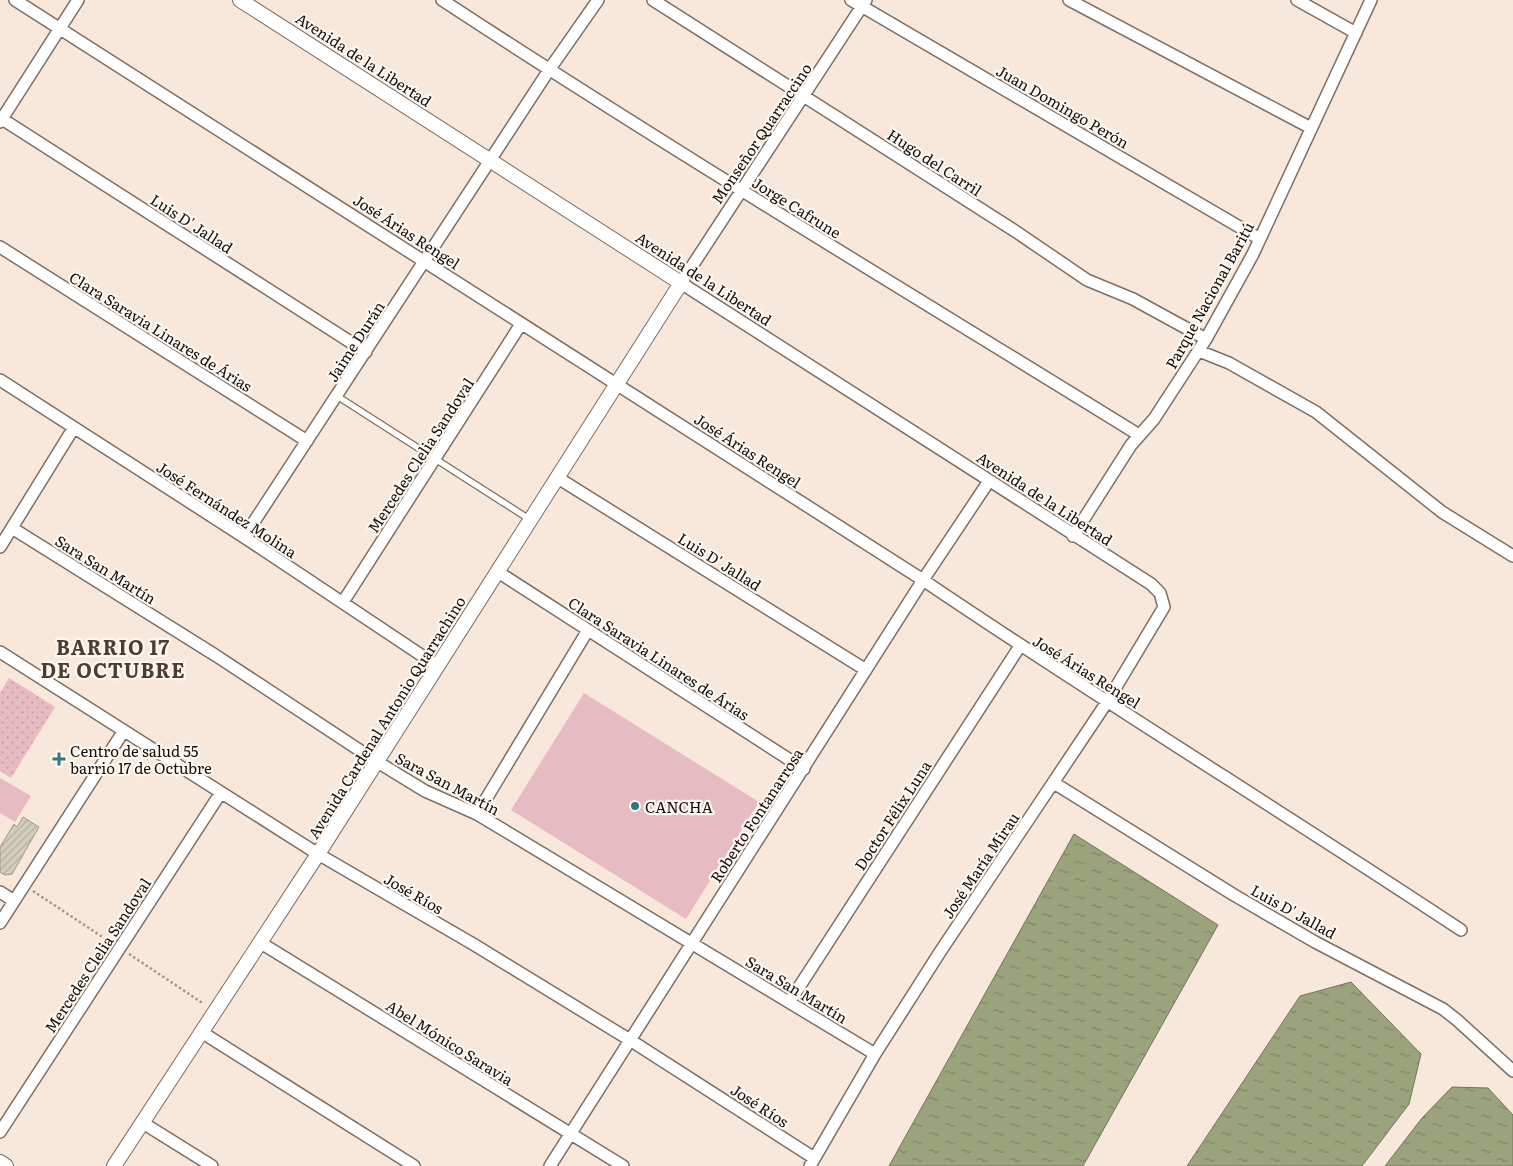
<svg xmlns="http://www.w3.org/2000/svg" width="1513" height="1166" viewBox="0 0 1513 1166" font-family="Literata,serif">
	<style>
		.grass { fill: url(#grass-dots) }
		.garden { fill: #e6bbc3 }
		.water { fill: url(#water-ripples); stroke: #72765a }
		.building { fill: url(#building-hatch); stroke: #a19a89 }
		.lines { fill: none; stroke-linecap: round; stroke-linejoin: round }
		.service-casing { stroke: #7d6f63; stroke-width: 8 }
		.minor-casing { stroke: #7d6f63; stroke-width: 14 }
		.tertiary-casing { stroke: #7d6f63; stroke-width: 16 }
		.path { stroke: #a5998f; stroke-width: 2.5; stroke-dasharray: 2.5 2.5; stroke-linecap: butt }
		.service { stroke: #fff; stroke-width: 5.5 }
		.minor { stroke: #fff; stroke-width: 11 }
		.tertiary { stroke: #fff; stroke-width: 14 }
		.poi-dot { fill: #30797e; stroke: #fef7f2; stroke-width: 2 }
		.labels { text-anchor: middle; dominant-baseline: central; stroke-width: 4.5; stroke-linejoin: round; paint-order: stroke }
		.street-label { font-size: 15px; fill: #130e0a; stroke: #fef7f2 }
		.poi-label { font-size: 15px; fill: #130e0a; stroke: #fef7f2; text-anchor: start }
		.district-label { font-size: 20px; font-weight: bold; letter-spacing: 1px; fill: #4a3e33; stroke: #fef7f2 }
	</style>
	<defs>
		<pattern id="grass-dots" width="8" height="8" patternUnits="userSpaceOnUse" patternTransform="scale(1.25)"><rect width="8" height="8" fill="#e6bbc3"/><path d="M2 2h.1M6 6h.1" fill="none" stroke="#c4a0a6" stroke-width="1.8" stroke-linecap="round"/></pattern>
		<pattern id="water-ripples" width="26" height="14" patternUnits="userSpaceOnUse" patternTransform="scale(1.25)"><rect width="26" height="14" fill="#9ba37d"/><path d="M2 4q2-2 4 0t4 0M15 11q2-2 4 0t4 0" fill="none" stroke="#7d8365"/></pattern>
		<pattern id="building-hatch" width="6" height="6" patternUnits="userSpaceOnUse" patternTransform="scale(1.25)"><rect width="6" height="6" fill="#d3cdbb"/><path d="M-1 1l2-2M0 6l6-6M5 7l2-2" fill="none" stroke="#b4af9f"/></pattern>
	</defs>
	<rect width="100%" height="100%" fill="#f8e8db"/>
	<path class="grass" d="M9,678l46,29 -44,71 -11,-7v-78z"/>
	<path class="garden" d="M584,693l175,109 -73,117 -175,-109z
		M0,778l31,18 -16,26 -15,-9z"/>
	<path class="water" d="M1074,834l144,91 -135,241h-194z
		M1351,982l70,72 -12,50 -47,62h-175l113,-170z
		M1452,1087l36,1 25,27v51h-128l37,-48z"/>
	<path class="building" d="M23,817l16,10 -27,47 -7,1 -5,-3v-25l14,-23 3,3z"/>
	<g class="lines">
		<defs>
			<path id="service" d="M337,396l192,123"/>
			<path id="minor" d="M15,0l908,580c177,120 360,232 538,350
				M442,0c229,150 464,291 697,435
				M653,0l362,231 72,49 46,19 73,40
				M851,0l409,239
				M1069,0l242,128
				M1297,0l59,33
				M2,119l364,233
				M0,122l78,-122
				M0,247l307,194
				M1199,351l30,12 87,49 126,100 71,44
				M0,380l244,157 192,128
				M558,478l308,192
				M12,528l203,127 161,106 49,30 52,23 25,15 373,225
				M1073,536l58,-91 23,-26 52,-80 47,-85 118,-254
				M244,537l305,-467 49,-70
				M0,547l73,-118
				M498,572l306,197
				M343,602l178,-278
				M0,652l318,202 155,90 157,96 184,118
				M1054,783l180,112 81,47 128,67 14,11 56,51
				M477,814l111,-184
				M0,892l14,9
				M0,923l123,-191
				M261,943l362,223
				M790,1001l230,-355
				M203,1033l211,133
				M143,1123l69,43
				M0,1132l220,-338
				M550,1166l373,-586 66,-99
				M810,1166l65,-112 65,-102 167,-250 57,-95 -4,-14 -9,-9 -470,-301 185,-283"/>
			<path id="tertiary" d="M0,1162l6,4
				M114,1166l204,-312 363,-571 -441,-283"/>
		</defs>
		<use href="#service" class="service-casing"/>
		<use href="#minor" class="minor-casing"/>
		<use href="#tertiary" class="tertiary-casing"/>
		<path class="path" d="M33,891l77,51
			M129,954l75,50"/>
		<use href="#service" class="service"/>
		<use href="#minor" class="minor"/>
		<use href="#tertiary" class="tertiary"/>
	</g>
	<g class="poi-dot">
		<path d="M56.5 751.5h5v5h5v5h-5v5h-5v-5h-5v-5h5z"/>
		<circle cx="635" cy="806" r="5"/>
	</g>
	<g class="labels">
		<g class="street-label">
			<text transform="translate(364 59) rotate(33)">Avenida de la Libertad</text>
			<text transform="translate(1063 106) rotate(30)">Juan Domingo Perón</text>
			<text transform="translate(761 133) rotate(-56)">Monseñor Quarraccino</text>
			<text transform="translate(935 162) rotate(33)">Hugo del Carril</text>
			<text transform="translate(797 207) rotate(32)">Jorge Cafrune</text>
			<text transform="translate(192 223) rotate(33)">Luis D' Jallad</text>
			<text transform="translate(407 231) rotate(33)">José Árias Rengel</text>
			<text transform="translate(704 278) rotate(33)">Avenida de la Libertad</text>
			<text transform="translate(1209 295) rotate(-61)">Parque Nacional Baritú</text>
			<text transform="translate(161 331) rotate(32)">Clara Saravia Linares de Árias</text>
			<text transform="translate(355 341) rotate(-57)">Jaime Durán</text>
			<text transform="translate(748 450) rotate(33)">José Árias Rengel</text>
			<text transform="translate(420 455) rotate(-57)">Mercedes Clelia Sandoval</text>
			<text transform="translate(1045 498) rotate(33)">Avenida de la Libertad</text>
			<text transform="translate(227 509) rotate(33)">José Fernández Molina</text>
			<text transform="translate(720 561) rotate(32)">Luis D' Jallad</text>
			<text transform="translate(106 569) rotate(32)">Sara San Martín</text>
			<text transform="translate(659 658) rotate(33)">Clara Saravia Linares de Árias</text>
			<text transform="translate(1087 671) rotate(32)">José Árias Rengel</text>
			<text transform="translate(386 717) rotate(-58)">Avenida Cardenal Antonio Quarrachino</text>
			<text transform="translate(448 783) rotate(28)">Sara San Martín</text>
			<text transform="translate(756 815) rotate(-57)">Roberto Fontanarrosa</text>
			<text transform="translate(892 815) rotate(-57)">Doctor Félix Luna</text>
			<text transform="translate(980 865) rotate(-56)">José María Mirau</text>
			<text transform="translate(414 893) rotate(30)">José Ríos</text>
			<text transform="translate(1294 911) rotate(29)">Luis D' Jallad</text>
			<text transform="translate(97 955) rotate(-57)">Mercedes Clelia Sandoval</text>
			<text transform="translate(797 989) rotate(31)">Sara San Martín</text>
			<text transform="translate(450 1042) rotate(32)">Abel Mónico Saravia</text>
			<text transform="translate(760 1105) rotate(33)">José Ríos</text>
		</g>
		<g class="poi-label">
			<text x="70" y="750">Centro de salud 55<tspan x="70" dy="17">barrio 17 de Octubre</tspan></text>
			<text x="645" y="806">CANCHA</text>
		</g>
		<g class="district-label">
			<text x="113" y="646">BARRIO 17<tspan x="113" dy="23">DE OCTUBRE</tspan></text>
		</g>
	</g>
</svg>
